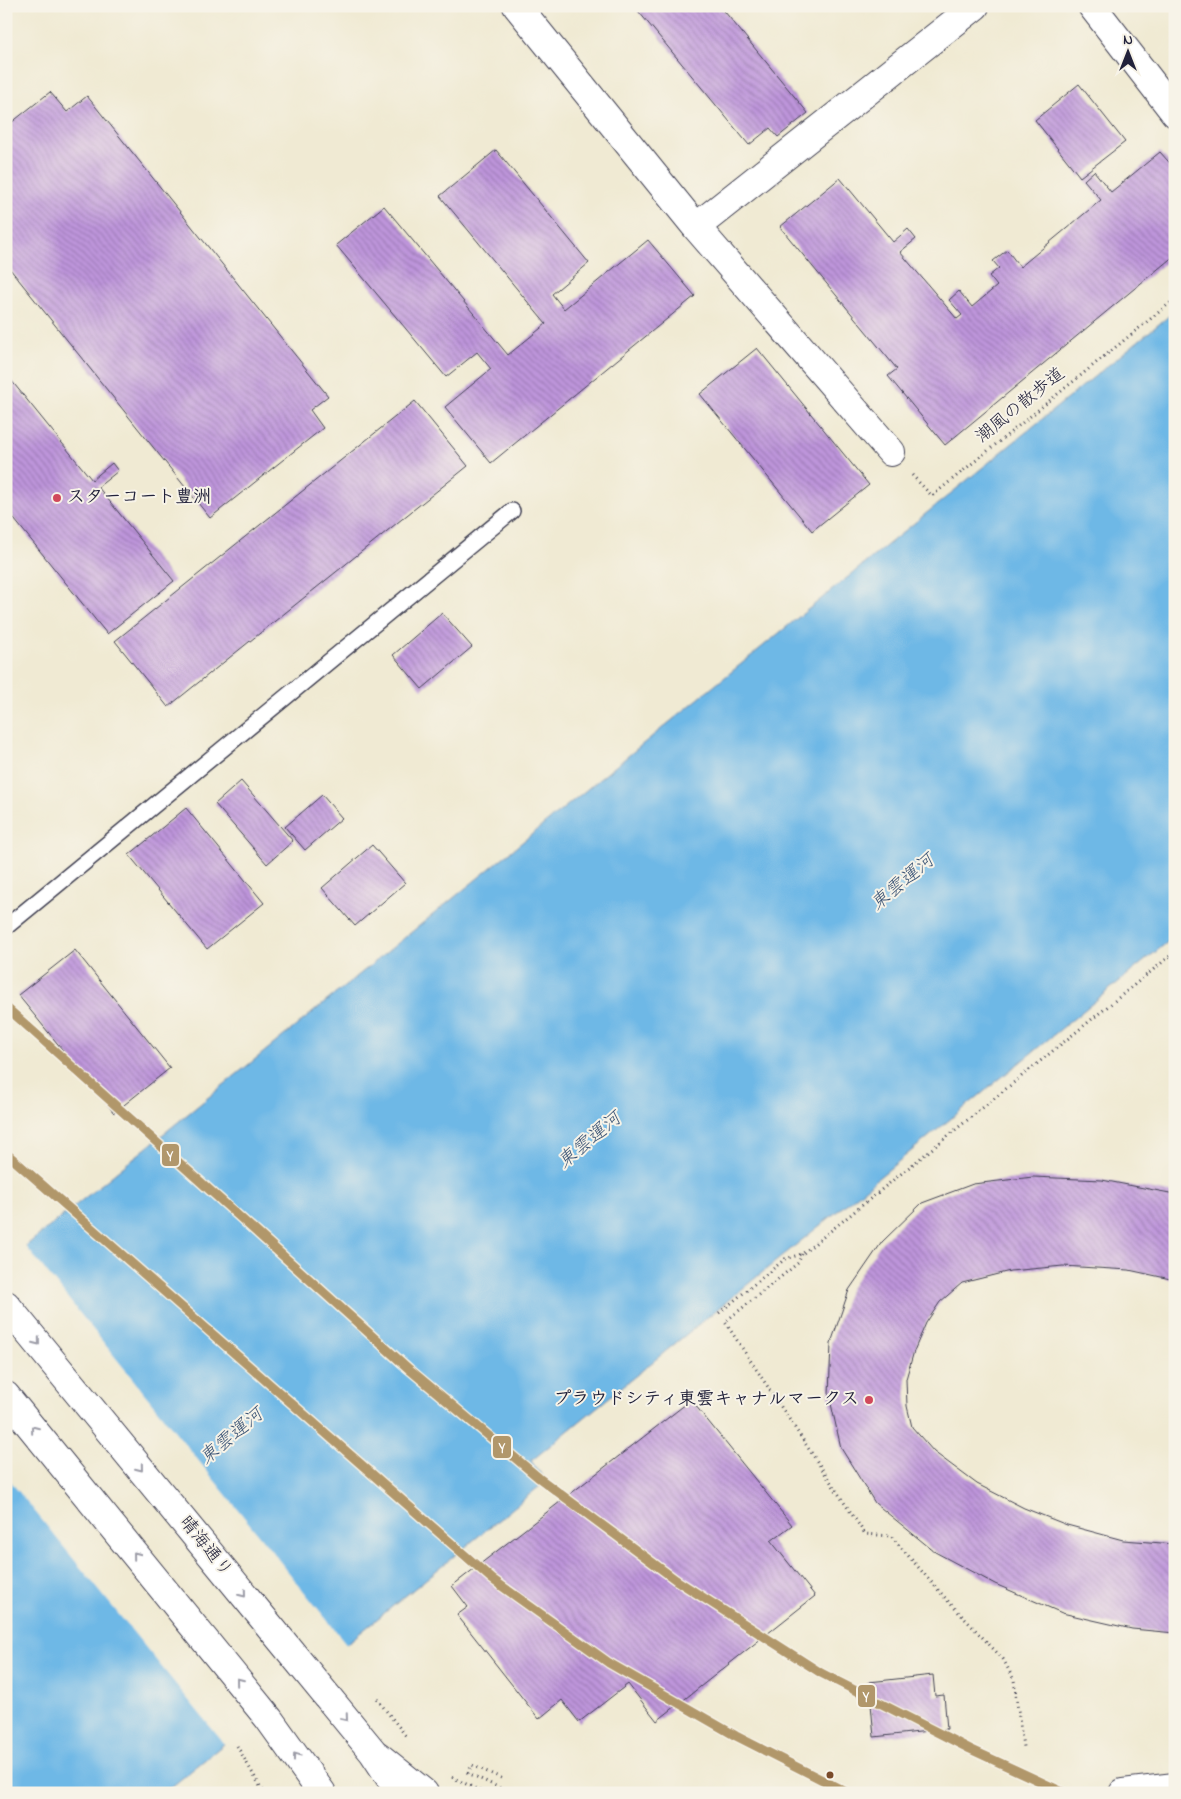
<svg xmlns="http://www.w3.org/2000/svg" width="1181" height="1799" viewBox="0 0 1181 1799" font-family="'Indie Flower','Klee One',sans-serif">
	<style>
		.water { fill: #6eb8e6; stroke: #486d90 }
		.pier { fill: #f0ead3 }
		.building { fill: url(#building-back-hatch) }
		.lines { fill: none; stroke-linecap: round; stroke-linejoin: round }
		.service-casing { stroke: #414052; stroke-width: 18 }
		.minor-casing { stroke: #414052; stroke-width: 30 }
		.tertiary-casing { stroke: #414052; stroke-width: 30 }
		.primary-casing { stroke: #414052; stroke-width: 30 }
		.path { stroke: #414052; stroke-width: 3; stroke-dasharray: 1 4; stroke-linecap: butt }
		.service { stroke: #fff; stroke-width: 15 }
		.minor { stroke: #fff; stroke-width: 28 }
		.tertiary { stroke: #fff; stroke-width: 28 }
		.primary { stroke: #fff; stroke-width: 28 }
		.metro-1-casing { stroke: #f7f3e8; stroke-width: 12 }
		.metro-1 { stroke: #b1976b; stroke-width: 9 }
		.oneway { stroke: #9c9ca7 }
		.poi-dot { fill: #d1495b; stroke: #f7f3e8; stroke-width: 2 }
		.bus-dot { fill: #7a4b2a; stroke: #f7f3e8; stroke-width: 2 }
		.labels { text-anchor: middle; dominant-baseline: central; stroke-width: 4; stroke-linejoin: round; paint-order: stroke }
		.street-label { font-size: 18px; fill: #22223b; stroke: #f7f3e8 }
		.poi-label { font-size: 18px; font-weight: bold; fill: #22223b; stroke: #f7f3e8; text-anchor: start }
		.water-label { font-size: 19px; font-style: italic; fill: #3d5677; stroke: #f7f3e8 }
		.line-badge { stroke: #f7f3e8; stroke-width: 2 }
		.badge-label { font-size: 14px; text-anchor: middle; font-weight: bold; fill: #fff }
	</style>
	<defs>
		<pattern id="building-back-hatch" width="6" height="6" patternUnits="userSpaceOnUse" patternTransform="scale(1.25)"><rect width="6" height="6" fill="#be95db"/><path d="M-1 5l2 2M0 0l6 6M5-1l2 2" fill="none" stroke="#9a79b3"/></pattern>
	</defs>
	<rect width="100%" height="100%" fill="#f7f3e8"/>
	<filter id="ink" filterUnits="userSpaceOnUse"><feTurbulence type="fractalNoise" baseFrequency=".02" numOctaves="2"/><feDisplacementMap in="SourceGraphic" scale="10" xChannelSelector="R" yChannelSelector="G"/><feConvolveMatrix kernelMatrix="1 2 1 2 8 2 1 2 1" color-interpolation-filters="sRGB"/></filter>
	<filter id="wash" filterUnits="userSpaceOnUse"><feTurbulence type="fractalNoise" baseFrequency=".0096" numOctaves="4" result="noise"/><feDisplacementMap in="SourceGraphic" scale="20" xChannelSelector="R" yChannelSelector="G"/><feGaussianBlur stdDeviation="1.12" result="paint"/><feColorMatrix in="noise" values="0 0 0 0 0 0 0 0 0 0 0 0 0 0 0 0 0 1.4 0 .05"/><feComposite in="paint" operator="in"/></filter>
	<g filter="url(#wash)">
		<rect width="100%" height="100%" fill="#f0ead3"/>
		<path class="water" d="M1175,311v625l-644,525 15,20 -382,312h-158v-531z"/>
		<path class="pier" d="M24,1244l324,402 -122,100 -220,-270v-217z"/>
		<g id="blocks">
			<path class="building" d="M634,6h86l88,107 -30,24 -8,-9 -21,17z
				M1079,84l46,58 -45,35 -45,-57z
				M50,92l17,20 20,-16 241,300 -18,14 13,18 -113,90 -204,-254v-137z
				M496,150l93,113 -37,31 12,15 84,-69 47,56 -204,167 -46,-56 46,-38 -14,-17 -31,25 -110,-132 48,-39 124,149 38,-31 -106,-128z
				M1160,152l15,17v86l-230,190 -57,-69 9,-7 -117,-142 60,-49 53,64 15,-13 8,10 -16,13 57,67 5,-4 -13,-15 10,-9 13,16 25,-21 -8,-10 10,-8 -6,-7 14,-11 13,17 81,-67 -17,-20 10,-9 17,21z
				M757,348l112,137 -57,46 -112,-137z
				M6,374l86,106 20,-17 6,8 -20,16 76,94 -67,53 -101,-125z
				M415,401l53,65 -300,241 -53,-66z
				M442,613l30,34 -50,42 -29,-34z
				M241,781l52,60 -26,23 -52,-60z
				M322,795l20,23 -37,32 -20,-23z
				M186,808l78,95 -57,46 -78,-94z
				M372,845l33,38 -50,43 -33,-38z
				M75,950l95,118 -56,45 -96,-118z
				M1033,1177l69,3 73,14v86l-46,-10 -66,-4 -53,5 -48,12 -22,19 -14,21 -12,28 -8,28 1,27 5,21 22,25 43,32 47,24 43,17 56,15 52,4v89l-43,-4 -70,-16 -67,-29 -60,-32 -60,-49 -34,-55 -12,-53 2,-52 18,-53 33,-48 40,-39 51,-19z
				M691,1400l101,125 -21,16 44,55 -158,125 -29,-37 -49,38 -17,-22 -23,19 -82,-104 11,-8 -16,-21z
				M933,1675l2,21 9,-1 3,34 -73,8 -5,-55z"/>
		</g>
	</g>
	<g filter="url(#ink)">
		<use href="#blocks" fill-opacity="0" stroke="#414052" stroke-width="1"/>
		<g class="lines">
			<defs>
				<path id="service" d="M6,927l506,-416"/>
				<path id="minor" d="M517,6l179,221 195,225
					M1092,6l83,107
					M696,227l279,-221"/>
				<path id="tertiary" d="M378,1756l46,37
					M1123,1793l52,-6"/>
				<path id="primary" d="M6,1305l367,447 27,41
					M6,1396l263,323 53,74"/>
			</defs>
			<use href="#service" class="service-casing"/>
			<use href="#minor" class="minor-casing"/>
			<use href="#tertiary" class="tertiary-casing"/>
			<use href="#primary" class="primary-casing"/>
			<path class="path" d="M912,475l20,21 243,-197
				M802,1254l-4,9 -73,59 140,212 26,2 56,64 56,59 11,21 9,67
				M719,1313l66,-54 17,-5 373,-302
				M377,1699l29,37
				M237,1746l27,47
				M452,1777l32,16
				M501,1778l-29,-13 -4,8 36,17v3"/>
			<use href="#service" class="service"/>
			<use href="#minor" class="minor"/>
			<use href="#tertiary" class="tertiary"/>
			<use href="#primary" class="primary"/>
			<defs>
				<path id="metro-1" d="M6,1007l403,362 130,109 137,102 145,93 149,76 95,44
					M6,1153l486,426 117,84 127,73 112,57"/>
			</defs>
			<use href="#metro-1" class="metro-1-casing"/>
			<use href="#metro-1" class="metro-1"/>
		</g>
		<defs><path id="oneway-chevron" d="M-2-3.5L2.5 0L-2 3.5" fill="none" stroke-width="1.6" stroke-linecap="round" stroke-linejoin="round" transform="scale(1.25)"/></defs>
		<g class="oneway">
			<use href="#oneway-chevron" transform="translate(37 1342) rotate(51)"/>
			<use href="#oneway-chevron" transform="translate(34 1429) rotate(-129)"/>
			<use href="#oneway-chevron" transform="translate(140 1468) rotate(51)"/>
			<use href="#oneway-chevron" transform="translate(136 1555) rotate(-129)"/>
			<use href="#oneway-chevron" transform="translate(243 1594) rotate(51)"/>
			<use href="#oneway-chevron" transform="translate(239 1681) rotate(-129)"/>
			<use href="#oneway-chevron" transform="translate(345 1718) rotate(50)"/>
			<use href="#oneway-chevron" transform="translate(296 1756) rotate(-126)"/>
		</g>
	</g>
	<g class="poi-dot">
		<circle cx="57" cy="498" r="5"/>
		<circle cx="869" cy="1400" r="5"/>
	</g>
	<circle class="bus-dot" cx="830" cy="1775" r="4.5"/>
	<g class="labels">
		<g class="street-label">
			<text transform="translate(1021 406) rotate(-39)">潮風の散歩道</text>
			<text transform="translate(205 1547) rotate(51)">晴海通り</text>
		</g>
		<g class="poi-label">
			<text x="67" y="498">スターコート豊洲</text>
			<text x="859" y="1400" text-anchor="end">プラウドシティ東雲キャナルマークス</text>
		</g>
		<g class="water-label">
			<text transform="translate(903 883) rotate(-40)">東雲運河</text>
			<text transform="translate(590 1141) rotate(-40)">東雲運河</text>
			<text transform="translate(232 1437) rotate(-40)">東雲運河</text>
		</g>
	</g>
	<g class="line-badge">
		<rect x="161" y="1143" width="19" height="24" rx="5" fill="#b1976b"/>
		<rect x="492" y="1435" width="20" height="24" rx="5" fill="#b1976b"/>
		<rect x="857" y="1684" width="19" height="24" rx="5" fill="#b1976b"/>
	</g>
	<g class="badge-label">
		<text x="170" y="1160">Y</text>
		<text x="502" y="1452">Y</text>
		<text x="866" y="1701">Y</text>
	</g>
	<rect width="1181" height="1799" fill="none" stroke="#f7f3e8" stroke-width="25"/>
	<g transform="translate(1128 52)" stroke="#f7f3e8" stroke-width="4" paint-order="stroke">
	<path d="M0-4L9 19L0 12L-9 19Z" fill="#22223b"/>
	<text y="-8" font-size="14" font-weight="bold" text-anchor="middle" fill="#22223b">N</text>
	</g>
</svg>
